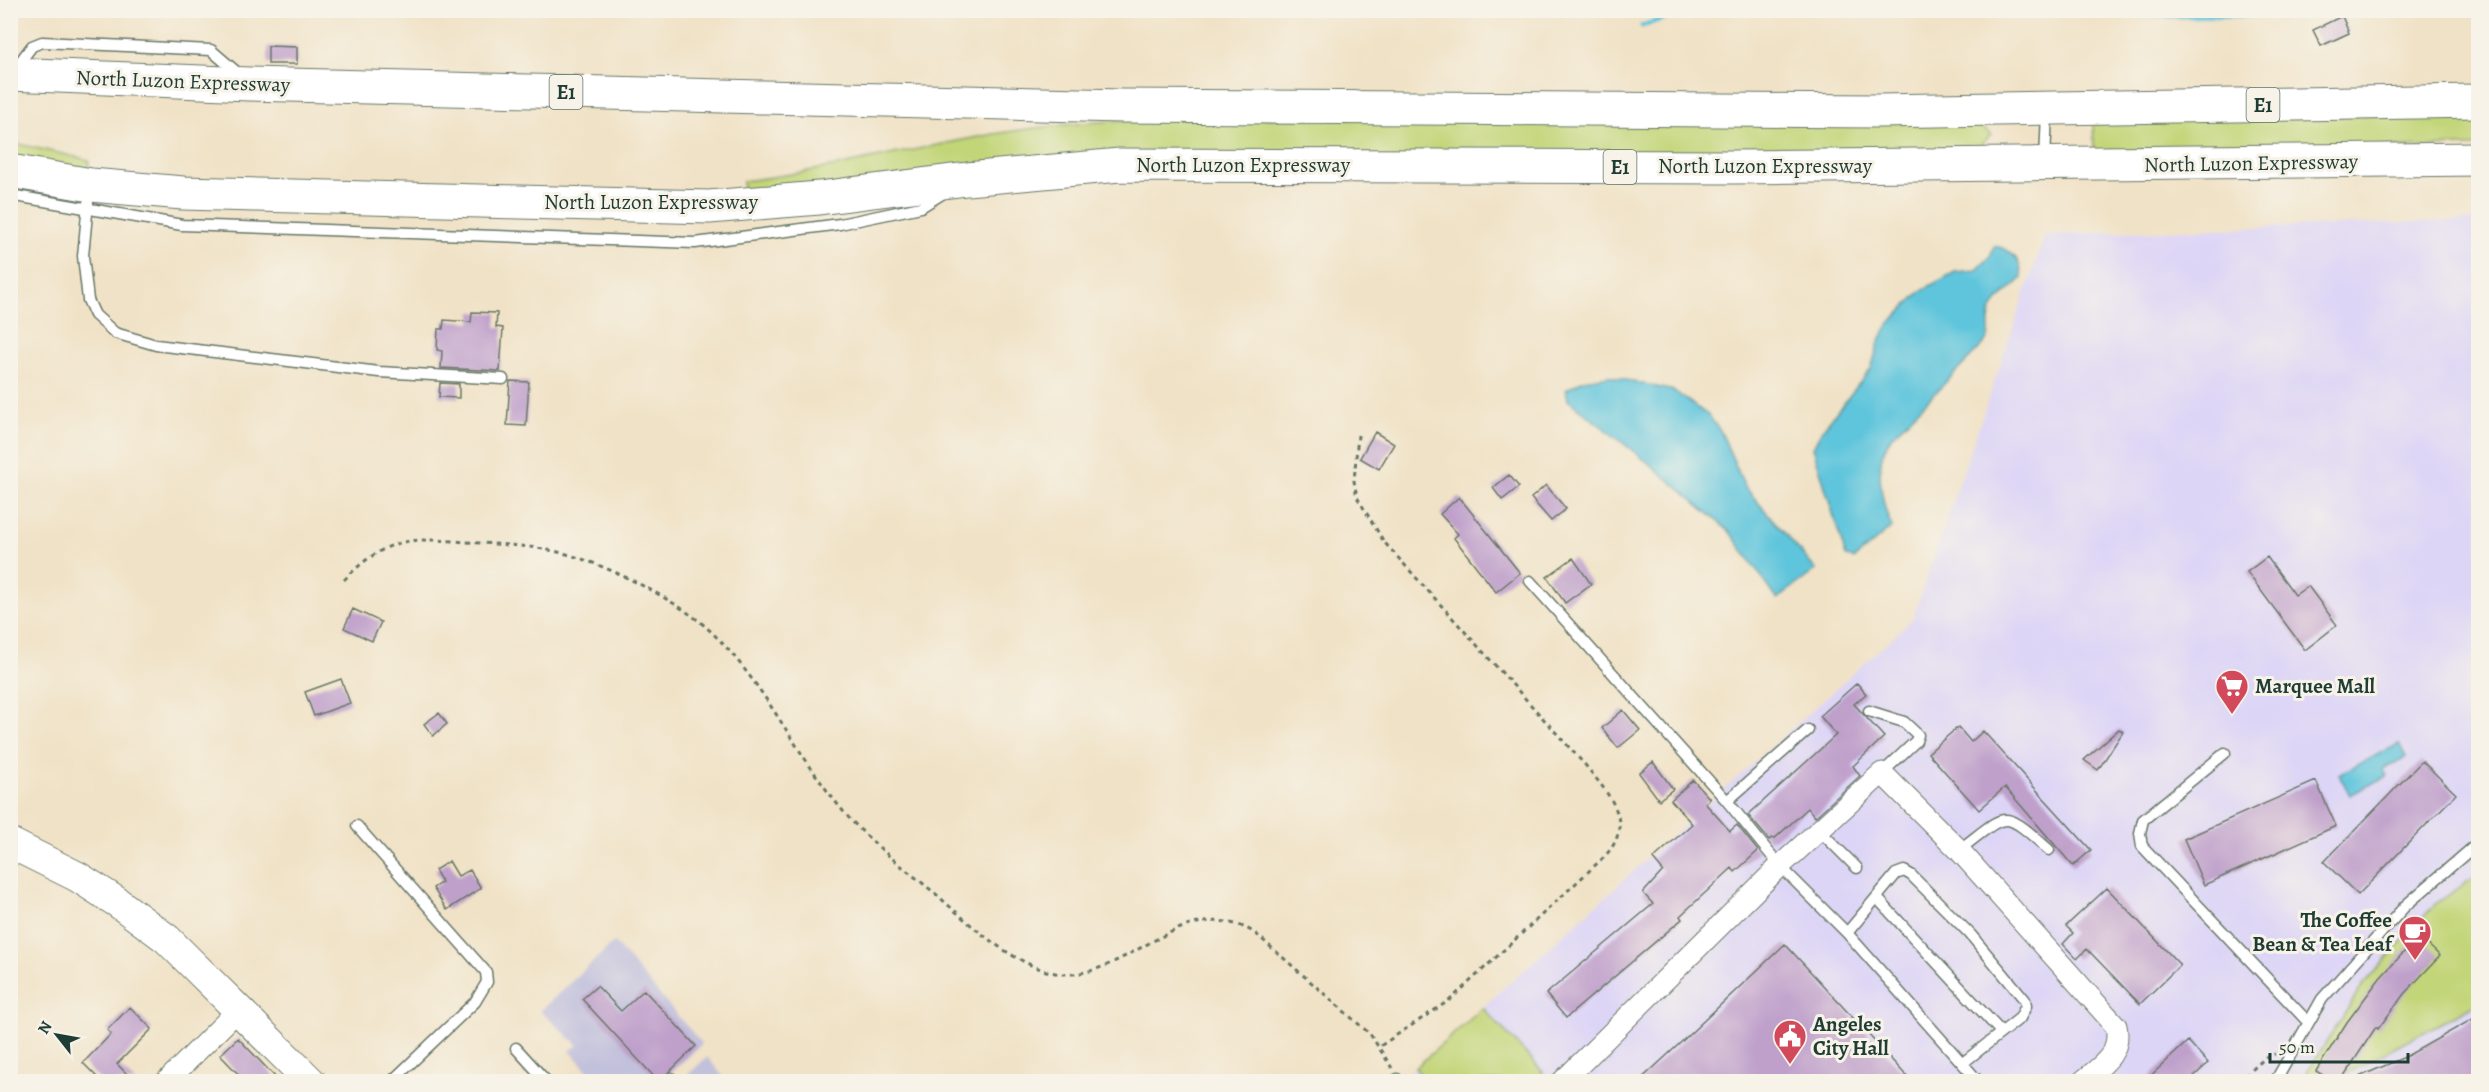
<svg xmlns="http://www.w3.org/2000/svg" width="2489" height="1092" viewBox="0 0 2489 1092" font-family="Alegreya,serif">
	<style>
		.built { fill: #ddd5f6 }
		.industrial { fill: #c2c1dc }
		.green { fill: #c2d578; stroke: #708956; stroke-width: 1.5 }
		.water { fill: #5fc5dc; stroke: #3f8188; stroke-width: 1.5 }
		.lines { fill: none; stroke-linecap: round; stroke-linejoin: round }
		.stream { stroke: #5fc5dc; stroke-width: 5 }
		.building { fill: #bfa0cb }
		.lane-casing { stroke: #687767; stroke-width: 13 }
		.street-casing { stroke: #687767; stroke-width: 23 }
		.secondary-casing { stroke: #687767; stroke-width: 32 }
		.highway-casing { stroke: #687767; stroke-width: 35 }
		.path { stroke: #687767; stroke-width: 3; stroke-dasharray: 4.5 4.5; stroke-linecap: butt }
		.lane { stroke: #fff; stroke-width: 10 }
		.street { stroke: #fff; stroke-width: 21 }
		.secondary { stroke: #fff; stroke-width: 30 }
		.highway { stroke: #fff; stroke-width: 33 }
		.labels { text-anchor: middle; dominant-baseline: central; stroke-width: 6; stroke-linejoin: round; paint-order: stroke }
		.shield { fill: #f7f3e8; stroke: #60746a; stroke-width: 1.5 }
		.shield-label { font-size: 20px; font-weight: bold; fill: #1f3d34 }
		.street-label { font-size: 21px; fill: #1f3d34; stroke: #f7f3e8 }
		.poi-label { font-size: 21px; font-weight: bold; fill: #1f3d34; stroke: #f7f3e8; text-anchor: start }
	</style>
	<rect width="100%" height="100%" fill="#f7f3e8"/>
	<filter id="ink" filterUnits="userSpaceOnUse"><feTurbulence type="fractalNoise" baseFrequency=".0167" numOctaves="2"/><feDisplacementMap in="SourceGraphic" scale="12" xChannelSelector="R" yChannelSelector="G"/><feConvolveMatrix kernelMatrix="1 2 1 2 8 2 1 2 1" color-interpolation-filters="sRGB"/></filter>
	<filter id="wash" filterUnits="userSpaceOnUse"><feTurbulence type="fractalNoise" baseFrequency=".008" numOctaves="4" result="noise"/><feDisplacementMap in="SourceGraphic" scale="24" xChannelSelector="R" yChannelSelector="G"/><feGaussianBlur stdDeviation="1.35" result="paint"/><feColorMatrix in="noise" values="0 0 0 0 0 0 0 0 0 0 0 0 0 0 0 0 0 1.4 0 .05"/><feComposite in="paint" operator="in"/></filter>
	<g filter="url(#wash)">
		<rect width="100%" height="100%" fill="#f0e2c6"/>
		<path class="built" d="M2478,220v861l-1078,1 512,-462 133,-385z"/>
		<path class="industrial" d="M614,942l88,102 -40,37h-55l-8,-8 -5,5 -24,-27 8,-6 -38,-34z
			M707,1057l20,24h-46z"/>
		<path class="green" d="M2478,113v33l-384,6 -1,-30z
			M1157,118l816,1 18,16 -19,19 -437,2 -792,39v-14c85,-10 167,-32 251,-47 54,-9 108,-13 163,-16z
			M10,142l79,18 -1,16 -77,-13z
			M2478,875v128l-134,72 -43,7 62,-97 71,-80z
			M1483,1008l60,64 -10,9h-106l-12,-13z"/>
		<path class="water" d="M1994,246c18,3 27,14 28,32 -9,11 -29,22 -32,37 -4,15 4,17 -8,31l-90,90c-3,5 -7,11 -9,17 -7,21 0,55 9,74l-38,32 -8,-2 -33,-110 9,-17 49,-61 8,-27 9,-17 34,-35 33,-18 22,-2 13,-13z
			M1609,376l65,15 35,25 12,16 24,55 71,83 -39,29 -47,-67 -79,-67 -83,-65 -2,-10 17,-10z
			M2399,744l7,13 -23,12 4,7 -37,19 -11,-21z"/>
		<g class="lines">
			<path class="stream" d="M2044,10l118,6 173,-2 4,-4
				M1642,26l46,-16"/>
		</g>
		<g id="blocks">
			<path class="building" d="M2342,16l7,17 -28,13 -8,-16z
				M268,46l29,1v17h-29z
				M472,312l25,1 -1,14 7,1 -3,43 -59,-3 1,-17 -5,-1 1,-21h5l1,-9 27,2z
				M510,381l19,1 -3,44 -19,-1z
				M440,383l19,1v14l-20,-1z
				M1375,432l19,12 -15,25 -19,-11z
				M1509,475l10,12 -17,13 -9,-12z
				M1546,485l20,24 -15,12 -20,-23z
				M1459,497l61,76 -24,19 -42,-54 4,-4 -18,-20z
				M2267,557l28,38 13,-9 29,39 -32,25 -58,-78z
				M1573,558l18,26 -26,19 -18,-26z
				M353,609l28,13 -9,19 -28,-13z
				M341,679l9,24 -36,13 -9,-24z
				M1857,683l9,11 -12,10 30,33 -31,29 7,10 -45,41 -7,-9 -34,31 -2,-1 -3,2 -21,-25 88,-80 -16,-19z
				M1623,710l17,20 -22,18 -16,-20z
				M439,713l8,11 -14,12 -9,-12z
				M1958,727l13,15 12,-11 108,119 -18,16 -68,-79 -26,23 -51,-57z
				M2119,729l4,3 -25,38 -14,-10z
				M2422,761l34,33 -98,101 -34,-33z
				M1653,762l20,27 -14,11 -20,-27z
				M1693,780l17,19 -5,4 25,28 7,-6 21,26 -23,21 -3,-4 -52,48 2,3 -116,99 -20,-24 107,-90 -10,-11 20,-22 -10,-12 39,-35 -21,-24z
				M2316,781l20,45 -132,59 -20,-46z
				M449,861l9,15 12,-6 11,18 -34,22 -14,-22 9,-6 -7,-12z
				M2107,888l73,77 -40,39 -53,-55 -10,10 -14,-15 10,-11 -7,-7z
				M2419,936l21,20 -36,38 -26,35 -2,-2 -36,55h-6l-18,-11 31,-49 33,-44z
				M1785,944l127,138h-274l38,-35z
				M597,986l24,25 23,-21 52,56 -37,36 -77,-83z
				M130,1007l22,22 -35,35 18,18h-33l-19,-19 28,-29 -4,-4z
				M2478,1016v66h-131l58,-25z
				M238,1038l42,44h-34l-26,-27z
				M2188,1041l20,22 -20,19h-44z"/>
		</g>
	</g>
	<g filter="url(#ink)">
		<use href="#blocks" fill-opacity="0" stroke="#687767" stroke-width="1.5"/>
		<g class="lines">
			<defs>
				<path id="lane" d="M14,70l18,-24 10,-4 169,8 29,25
					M2045,161l2,-50
					M10,195l172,30 513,18 145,-19 81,-17 24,-15
					M88,203l-5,53 5,44 7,15 20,18 41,12 223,27 124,7
					M1530,581l197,220 53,65 67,67 132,149
					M1869,711l35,11 14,13 -2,6 -34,32
					M2225,753l-82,67 -3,13 2,13 166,176
					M1727,801l81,-71
					M357,826l129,146 1,10 -12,20 -84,80
					M1819,830l38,38
					M1959,850c49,-37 42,-43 90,0
					M1877,898l124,134
					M1847,933l49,-59 8,-3 7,4 59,59 55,66 1,6 -6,12 -56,44
					M516,1048l31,34
					M668,1082l3,-4
					M1395,1082l2,-3
					M2275,1082l47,-83 83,-93 73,-63"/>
				<path id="street" d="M166,1082l72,-72
					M1562,1082l218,-216 102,-93 77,77 157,176c6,28 -15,40 -34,56"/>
				<path id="secondary" d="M10,843l68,34 39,25 50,37 144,143"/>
				<path id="highway" d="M10,74l239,10 873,22 756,5 600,-10
					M10,171l81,14 92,8 526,14 110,-9 148,-19 153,-14 612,2 746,-8"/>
			</defs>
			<use href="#lane" class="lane-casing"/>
			<use href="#street" class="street-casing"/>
			<use href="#secondary" class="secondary-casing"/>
			<use href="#highway" class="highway-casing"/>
			<path class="path" d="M1358,435l-4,46 3,16 27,45 202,224c24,30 51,58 17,92l-153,142 -70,46
				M344,580c48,-49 73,-41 137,-37 26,2 52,3 77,9 42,9 117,47 148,75 54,49 85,118 129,174 28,37 67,65 102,94 26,23 53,49 84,65 13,7 27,13 42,14 66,4 121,-84 192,-41l115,101 22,34
				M2239,1082l28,-26 8,-2"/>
			<use href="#lane" class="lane"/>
			<use href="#street" class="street"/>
			<use href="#secondary" class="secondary"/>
			<use href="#highway" class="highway"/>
		</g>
	</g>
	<defs>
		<symbol id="supermarket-pin" viewBox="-11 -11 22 30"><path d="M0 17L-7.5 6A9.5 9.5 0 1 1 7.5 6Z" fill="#d1495b" stroke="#f7f3e8"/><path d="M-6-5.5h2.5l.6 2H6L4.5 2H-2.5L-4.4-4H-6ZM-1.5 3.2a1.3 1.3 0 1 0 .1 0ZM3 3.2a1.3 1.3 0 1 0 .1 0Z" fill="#fff"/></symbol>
		<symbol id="cafe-pin" viewBox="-11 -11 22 30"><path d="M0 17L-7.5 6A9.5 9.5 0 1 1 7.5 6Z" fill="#d1495b" stroke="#f7f3e8"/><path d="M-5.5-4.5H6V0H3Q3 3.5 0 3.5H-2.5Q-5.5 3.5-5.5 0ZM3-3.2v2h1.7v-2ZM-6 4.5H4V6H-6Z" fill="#fff"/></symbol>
		<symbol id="civic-pin" viewBox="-11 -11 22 30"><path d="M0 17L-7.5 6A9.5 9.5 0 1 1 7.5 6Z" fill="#d1495b" stroke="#f7f3e8"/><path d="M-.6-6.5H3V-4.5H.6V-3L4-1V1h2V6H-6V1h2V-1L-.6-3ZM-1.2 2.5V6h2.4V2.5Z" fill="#fff"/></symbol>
	</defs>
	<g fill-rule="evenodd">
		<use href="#supermarket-pin" x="2213" y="667" width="38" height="52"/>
		<use href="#cafe-pin" x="2396" y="913" width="38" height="52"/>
		<use href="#civic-pin" x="1771" y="1017" width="38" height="52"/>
	</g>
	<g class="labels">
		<g class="shield">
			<rect x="549.5" y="75" width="33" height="34" rx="4.5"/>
			<rect x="2246.5" y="88" width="33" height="34" rx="4.5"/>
			<rect x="1603.5" y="150" width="33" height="34" rx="4.5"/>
		</g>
		<g class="shield-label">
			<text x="566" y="92">E1</text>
			<text x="2263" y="105">E1</text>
			<text x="1620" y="167">E1</text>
		</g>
		<g class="street-label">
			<text transform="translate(183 81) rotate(2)">North Luzon Expressway</text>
			<text transform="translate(2251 163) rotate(-1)">North Luzon Expressway</text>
			<text x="1243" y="165">North Luzon Expressway</text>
			<text x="1765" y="166">North Luzon Expressway</text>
			<text x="651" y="202">North Luzon Expressway</text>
		</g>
		<g class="poi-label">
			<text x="2255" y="686">Marquee Mall</text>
			<text x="2392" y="920" text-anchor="end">The Coffee<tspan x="2392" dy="24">Bean &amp; Tea Leaf</tspan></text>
			<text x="1813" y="1024">Angeles<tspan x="1813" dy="24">City Hall</tspan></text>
		</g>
	</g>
	<rect width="2489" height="1092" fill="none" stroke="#f7f3e8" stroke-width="36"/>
	<g transform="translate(57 1035) rotate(301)" stroke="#f7f3e8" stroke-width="4.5" paint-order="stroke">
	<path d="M0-4.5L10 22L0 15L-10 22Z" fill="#1f3d34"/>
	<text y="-9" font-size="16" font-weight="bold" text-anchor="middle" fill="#1f3d34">N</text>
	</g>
	<path d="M2270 1053v9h138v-9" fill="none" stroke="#1f3d34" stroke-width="3"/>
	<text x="2279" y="1053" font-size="18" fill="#1f3d34" stroke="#f7f3e8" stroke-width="4.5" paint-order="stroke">50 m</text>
</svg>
